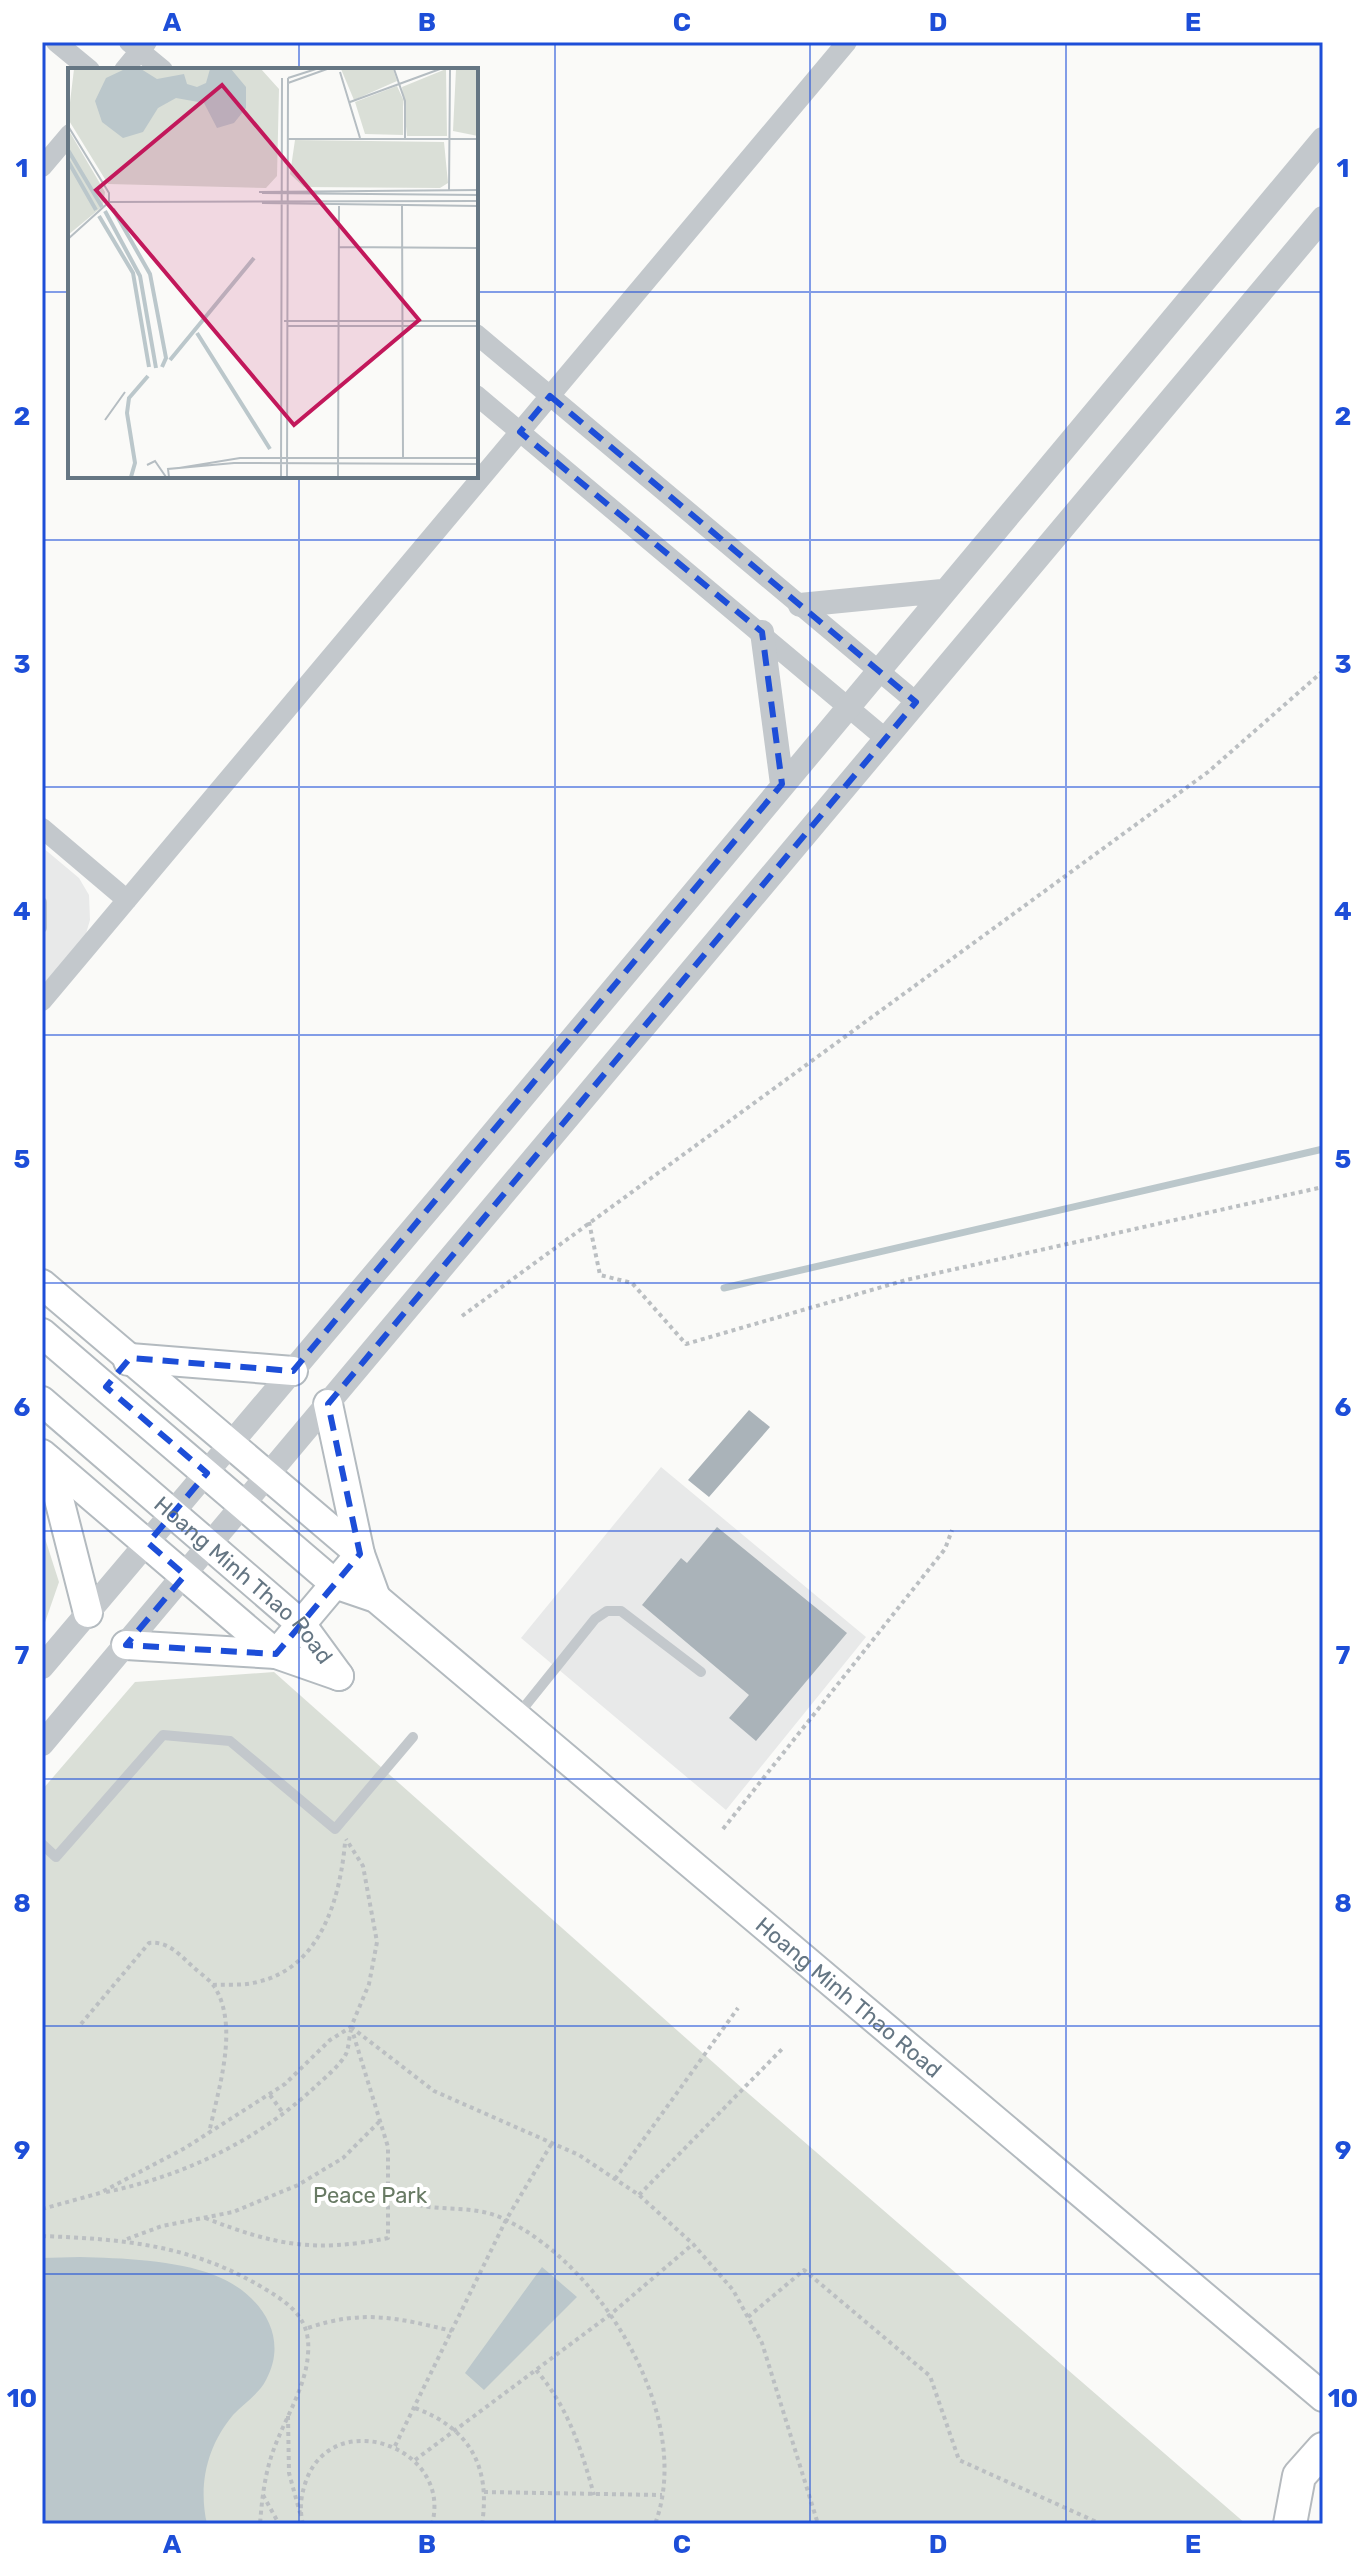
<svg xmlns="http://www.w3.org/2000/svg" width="1365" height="2566" viewBox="0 0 1365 2566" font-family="Rubik,sans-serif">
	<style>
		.built { fill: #e8e9e9 }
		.green { fill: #dadfd7 }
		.water { fill: #bbc7cb }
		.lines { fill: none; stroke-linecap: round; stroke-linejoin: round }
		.stream { stroke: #bbc7cb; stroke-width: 7 }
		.building { fill: #aab3b9 }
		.secondary-casing { stroke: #b3babf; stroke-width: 32 }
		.primary-casing { stroke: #b5babe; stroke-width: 36 }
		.path { stroke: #bbbfc2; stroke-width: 4; stroke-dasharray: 4 4; stroke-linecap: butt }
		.service { stroke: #c3c8cc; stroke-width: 10 }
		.minor { stroke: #c3c8cc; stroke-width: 20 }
		.tertiary { stroke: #c3c8cc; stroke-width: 24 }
		.secondary { stroke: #fff; stroke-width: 28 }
		.primary { stroke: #fff; stroke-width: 32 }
		.marked { fill: none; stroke: #1d4ed8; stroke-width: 6; stroke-dasharray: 16 10; stroke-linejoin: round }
		.grid { fill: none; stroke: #1d4ed8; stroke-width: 2; stroke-opacity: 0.55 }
		.labels { text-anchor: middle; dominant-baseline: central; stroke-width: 8; stroke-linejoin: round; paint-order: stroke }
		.street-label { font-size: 22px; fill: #657683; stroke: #fff }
		.park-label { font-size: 22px; fill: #687a64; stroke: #fff }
		.inset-river { fill: none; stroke: #bbc7cb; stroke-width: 4 }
		.inset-road { fill: none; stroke: #b5bdc2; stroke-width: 2 }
		.view { fill: #c2185b; fill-opacity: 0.15; stroke: #c2185b; stroke-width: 4 }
		.inset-edge { fill: none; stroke: #657683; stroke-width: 4 }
		.neatline { fill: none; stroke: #1d4ed8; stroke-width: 3 }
		.grid-label { font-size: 26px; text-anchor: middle; font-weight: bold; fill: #1d4ed8 }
	</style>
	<rect width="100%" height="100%" fill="#fafaf8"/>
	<path class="built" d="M42,847l37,31 10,17 1,25 -5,17 -43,53z
		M661,1467l205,170 -140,173 -205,-172z"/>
	<path class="green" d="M42,1529l17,53 -17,49z
		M274,1672l468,416 504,436h-1204v-734l93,-108z"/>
	<path class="water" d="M80,2257c41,1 96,3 134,18 43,16 77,59 52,105 -7,14 -22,23 -33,35 -26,31 -35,70 -26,109h-165v-266z
		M542,2267l35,30 -93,93 -19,-17z"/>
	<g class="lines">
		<path class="stream" d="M724,1288l599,-139"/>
	</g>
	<path class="building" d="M749,1410l21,17 -61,70 -21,-17z
		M717,1527l130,106 -91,108 -27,-23 20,-23 -107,-90 39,-47 6,5z"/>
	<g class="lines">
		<defs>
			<g id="secondary">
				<path d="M42,1284l318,270 16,44"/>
				<path id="s1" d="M42,1333l293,251 41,14 947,799"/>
				<path d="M128,1361l2,-3 163,13"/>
				<path id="s2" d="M42,1401l259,223 38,52"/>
				<path d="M42,1454l234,200 63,22"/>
				<path d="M49,1460l39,153"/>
				<path d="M126,1645l150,9 84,-100 -32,-150"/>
			</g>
			<path id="primary" d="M1290,2524l9,-48 24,-27"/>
		</defs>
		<use href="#secondary" class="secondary-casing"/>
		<use href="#primary" class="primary-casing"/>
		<path class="path" d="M589,1222l11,53 32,8 54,61 220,-64 417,-93
			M462,1316l746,-544 115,-101
			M723,1829l222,-280 7,-19
			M213,1985c14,-1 30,1 44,-3 64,-14 83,-84 88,-139
			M81,2024l68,-81c18,-2 29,10 42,22 7,7 17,13 23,21 26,40 4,104 -5,147
			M351,2027l83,64 145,64 60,40 54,49 40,46 29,53 56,181
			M270,2095l13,18
			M615,2179l123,-171
			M106,2192c78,-16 153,-52 211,-107 9,-8 23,-20 29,-31 3,-7 3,-17 5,-24
			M639,2195l145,-148
			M388,2196c14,4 28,9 41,11 27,3 52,0 77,13 96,46 189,198 149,304
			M42,2209l58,-16 85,-45 100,-64 45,-44 21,-13 18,-43 8,-42 -14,-76 -17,-27
			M205,2218c70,27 108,35 183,20v-91l-36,-117
			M42,2236c82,3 151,9 223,53 27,16 46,31 43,65 -2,32 -22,63 -33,92 -10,25 -13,52 -15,78
			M127,2239l35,-13 71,-14 65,-27 45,-27 38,-38
			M748,2317l56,-47 126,106 29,84 142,64
			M308,2328c55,-19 90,-10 144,3
			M536,2370c32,37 45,78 58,125
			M415,2408c54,20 76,58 67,116
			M288,2416l1,57 11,40
			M395,2446l111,-226 46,-77
			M415,2460l196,-146 82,-70
			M484,2492l178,3
			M263,2495l16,29
			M303,2524c-4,-15 -2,-29 3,-43 27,-76 147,-34 126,43"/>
		<path class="service" d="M42,902v26
			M517,1716l78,-97 12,-8h14l80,61
			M42,1844l14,13 107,-122 67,6 105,88 78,-92"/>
		<path class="minor" d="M56,42l34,28
			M129,42l34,28
			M124,70l23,-28
			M42,167l28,-33
			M476,334l440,368
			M476,395l410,344
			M42,828l85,72
			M42,1001l805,-959"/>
		<path class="tertiary" d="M800,605l142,-14
			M762,632l20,152
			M42,1667l400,-473 881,-1055
			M42,1744l1281,-1526"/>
		<use href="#secondary" class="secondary"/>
		<use href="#primary" class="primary"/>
	</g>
	<path class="marked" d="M550,396l366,306 -588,702 32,150 -84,100 -150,-9 59,-70 -37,-32 59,-70 -101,-86 24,-29 163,13 489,-587 -20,-152 -242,-200z"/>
	<path class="grid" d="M299,42v28M555,42v2482M810,42v2482M1066,42v2482M42,292h28M476,292h847M299,476v2048M42,540h1281M42,787h1281M42,1035h1281M42,1283h1281M42,1531h1281M42,1779h1281M42,2026h1281M42,2274h1281"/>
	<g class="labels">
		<g class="street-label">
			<text stroke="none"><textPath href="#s2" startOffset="270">Hoang Minh Thao Road</textPath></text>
			<text stroke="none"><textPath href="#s1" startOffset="1048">Hoang Minh Thao Road</textPath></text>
		</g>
		<g class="park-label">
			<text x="370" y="2195">Peace Park</text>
		</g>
	</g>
	<g transform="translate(68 68)">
		<rect width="410" height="410" fill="#fafaf8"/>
		<path d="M6,1h187l18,20 -2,87 -11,12 -158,-4 -40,-65zM273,1h52l4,12 -43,19zM378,1l1,67h-40l-5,-49zM388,1h22v67l-25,-5zM329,18l6,13v36l-38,-1 -10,-32zM0,61l37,63 -2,14 -35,29zM227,72l149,2 4,41 -8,5 -136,-1 -14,-13z" fill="#dadfd7"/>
		<path d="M57,1h16l16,10 27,-5 3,10 10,3 9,-4 4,-14h21l15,18v21l-12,15 -17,5 -13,-25 -28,-5 -18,10 -15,24 -20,6 -21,-16 -7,-21 11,-23z" fill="#bbc7cb"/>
		<path class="inset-river" d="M0,82l34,57M0,93l28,49M45,141l37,65 16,84 -4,9M37,143l35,65 16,92M31,148l34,57 16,94M129,265l73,116M102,292l84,-102M63,409l4,-14 -8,-50 2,-15 19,-22"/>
		<path class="inset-road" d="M326,1l11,32v38M272,4l20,66M220,10l28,-9M220,15l39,-14M282,34l90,-33M0,58l41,67v9l-41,37M220,71h190M381,123l1,-122M191,124l219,-2M194,125l216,2M41,134l369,-1M194,135l216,3M334,138l1,252M270,179l140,1M216,253h194M220,258h190M37,352l20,-28M79,397l8,-4 11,16M111,400l61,-10h238M101,409l-1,-8 66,-6 244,1M213,409l1,-399M219,409l1,-399M270,409l1,-271"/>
		<path class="view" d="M154,17l197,235 -125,105 -198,-235z"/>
		<rect width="410" height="410" class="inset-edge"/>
	</g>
	<rect width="1365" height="2566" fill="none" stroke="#ffffff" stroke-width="88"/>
	<rect x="44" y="44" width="1277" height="2478" class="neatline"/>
	<g class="grid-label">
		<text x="172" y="31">A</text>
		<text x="427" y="31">B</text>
		<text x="682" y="31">C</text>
		<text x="938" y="31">D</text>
		<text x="1193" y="31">E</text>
		<text x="22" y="177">1</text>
		<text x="1343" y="177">1</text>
		<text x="22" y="425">2</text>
		<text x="1343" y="425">2</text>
		<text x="22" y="673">3</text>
		<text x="1343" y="673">3</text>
		<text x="22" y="920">4</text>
		<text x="1343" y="920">4</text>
		<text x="22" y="1168">5</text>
		<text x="1343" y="1168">5</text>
		<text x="22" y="1416">6</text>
		<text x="1343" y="1416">6</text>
		<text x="22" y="1664">7</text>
		<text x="1343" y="1664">7</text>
		<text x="22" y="1912">8</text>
		<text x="1343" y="1912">8</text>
		<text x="22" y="2159">9</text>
		<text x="1343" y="2159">9</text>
		<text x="22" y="2407">10</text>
		<text x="1343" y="2407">10</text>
		<text x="172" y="2553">A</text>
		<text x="427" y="2553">B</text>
		<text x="682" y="2553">C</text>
		<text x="938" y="2553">D</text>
		<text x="1193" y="2553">E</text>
	</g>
</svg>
